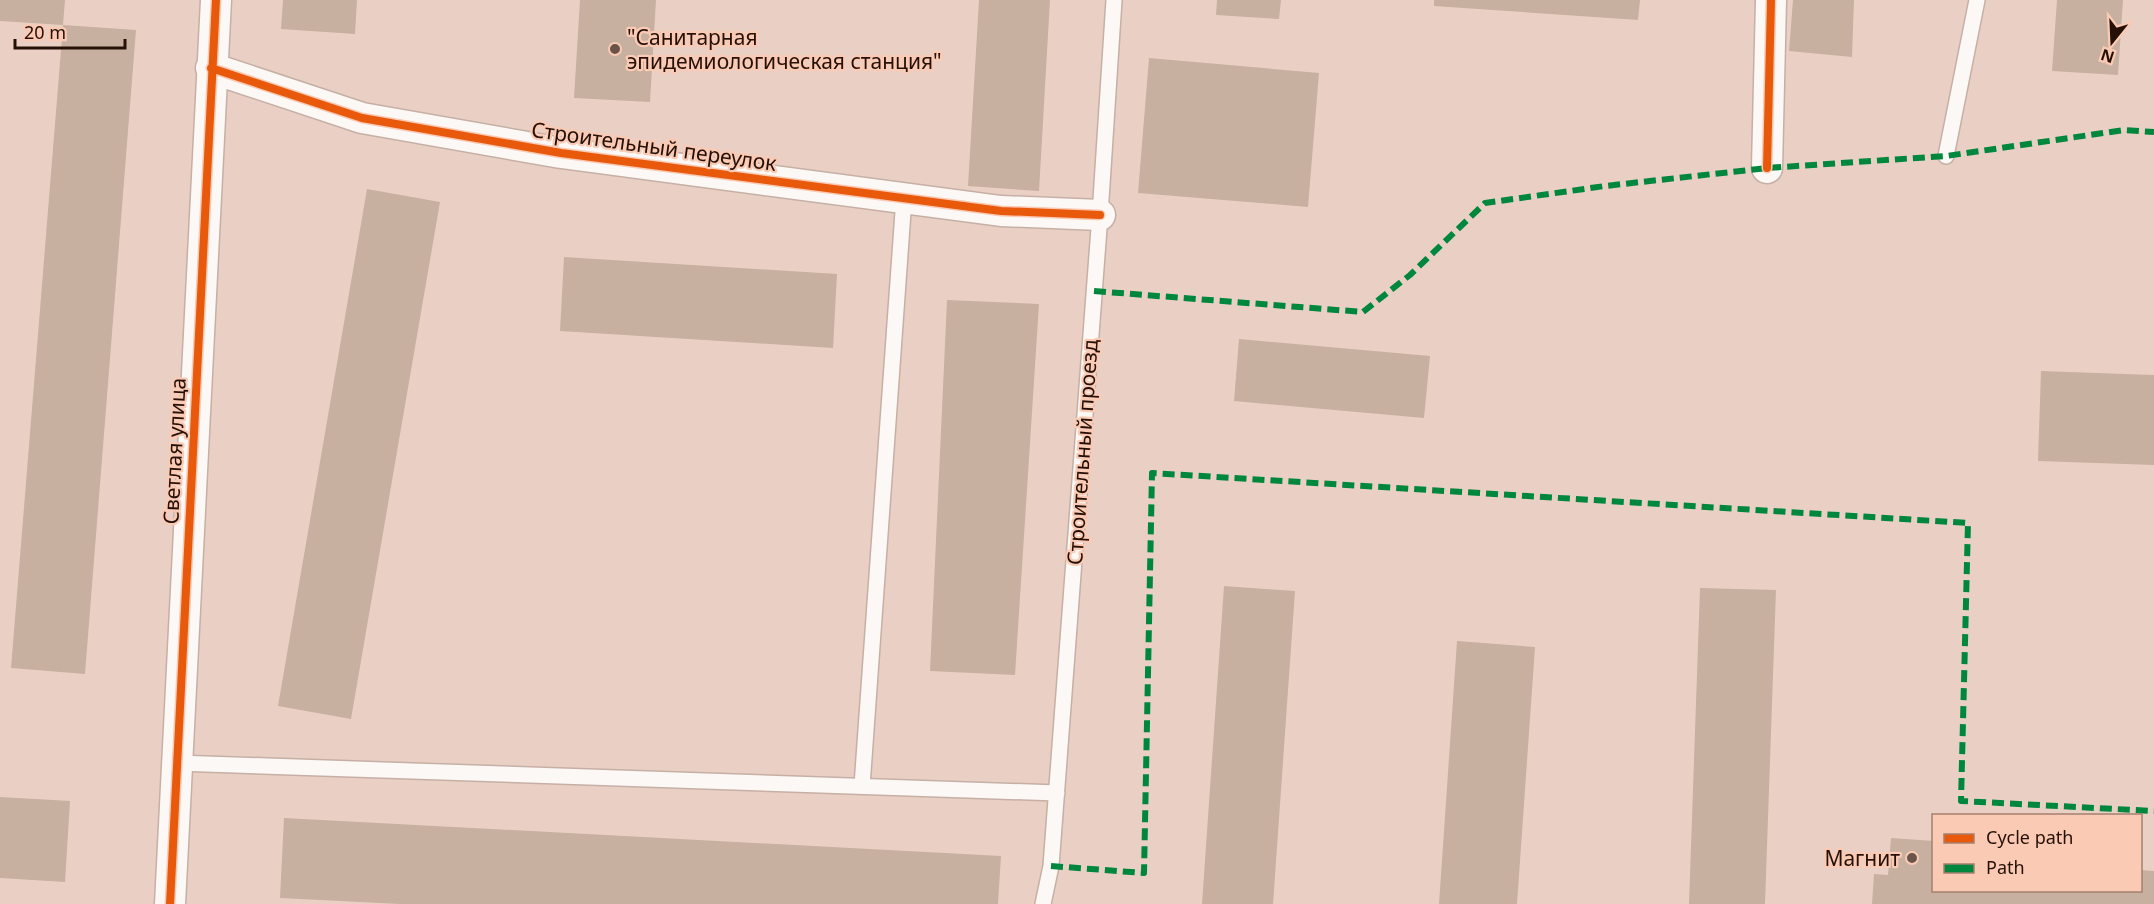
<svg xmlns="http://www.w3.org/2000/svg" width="2154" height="904" viewBox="0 0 2154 904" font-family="'Noto Sans',sans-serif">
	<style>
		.building { fill: #c7b09f }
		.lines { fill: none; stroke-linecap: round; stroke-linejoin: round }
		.lane-casing { stroke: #c6afa5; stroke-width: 18 }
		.street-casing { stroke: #c6afa5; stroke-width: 33 }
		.lane { stroke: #fcf8f6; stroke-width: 15 }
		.street { stroke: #fcf8f6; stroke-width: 30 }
		.quiet { stroke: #00873e; stroke-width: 6; stroke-dasharray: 12 6; stroke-linecap: butt }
		.cycleway-casing { stroke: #facab4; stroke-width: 11 }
		.cycleway { stroke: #e8590c; stroke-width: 8 }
		.poi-dot { fill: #6a5349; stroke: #facab4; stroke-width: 2 }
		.labels { text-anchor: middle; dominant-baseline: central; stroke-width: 4.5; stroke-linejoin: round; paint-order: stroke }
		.poi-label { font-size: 21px; fill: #251007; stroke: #facab4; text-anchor: start }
		.street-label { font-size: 21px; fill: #251007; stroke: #facab4 }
	</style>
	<rect width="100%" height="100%" fill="#ead0c4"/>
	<path class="building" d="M0,0h65l-2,25 -63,-4z
		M283,0h74l-2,34 -74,-5z
		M580,0h76l-6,102 -76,-4z
		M979,0h71l-11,191 -71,-5z
		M1217,0h64l-2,19 -63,-4z
		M1434,0h206l-2,20 -204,-14z
		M1793,0h61l-2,57 -63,-6z
		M2057,0h66l-5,75 -66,-4z
		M63,25l73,5 -51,644 -74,-6z
		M1149,58l170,15 -11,134 -170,-14z
		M367,189l73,13 -89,517 -73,-13z
		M564,257l273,17 -4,74 -273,-17z
		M947,300l92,4 -24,371 -85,-4z
		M1239,339l191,17 -6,62 -190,-17z
		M2041,371l113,4v90l-116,-4z
		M1224,586l71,5 -22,313h-71z
		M1700,588l76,2 -11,314h-76z
		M1457,641l78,6 -18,257h-78z
		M0,797l70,4 -5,81 -65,-4z
		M284,818l717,38 -3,48h-598l-120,-6z
		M1891,838l43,3v49h206v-20l14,1v33h-282l2,-30 14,1z"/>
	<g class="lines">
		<defs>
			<path id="lane" d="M1946,156l31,-156
				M177,763l880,30
				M862,786l42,-588
				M1043,904l8,-38 49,-651 14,-215"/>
			<path id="street" d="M211,68l151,50 199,35 440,58 99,4
				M1767,168l4,-168
				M170,904l46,-904"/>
		</defs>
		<use href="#lane" class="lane-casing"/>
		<use href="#street" class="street-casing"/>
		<use href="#lane" class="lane"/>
		<use href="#street" class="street"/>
		<path class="quiet" d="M1094,291l269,21 47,-37 75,-72 120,-17 162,-18 179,-12 178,-26 30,2
			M1051,866l93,7 8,-400 816,50 -7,278 193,10"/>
		<defs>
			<path id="cycleway" d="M211,68l151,50 199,35 440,58 99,4
				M1767,168l4,-168
				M170,904l46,-904"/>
		</defs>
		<use href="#cycleway" class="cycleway-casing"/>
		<use href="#cycleway" class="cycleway"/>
	</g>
	<g class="poi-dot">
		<circle cx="615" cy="49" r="6"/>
		<circle cx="1912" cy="858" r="6"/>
	</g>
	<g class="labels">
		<g class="poi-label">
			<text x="627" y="37">"Санитарная<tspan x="627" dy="24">эпидемиологическая станция"</tspan></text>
			<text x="1900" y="858" text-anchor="end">Магнит</text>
		</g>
		<g class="street-label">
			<text transform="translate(654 146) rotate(8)">Строительный переулок</text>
			<text transform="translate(174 451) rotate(-87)">Светлая улица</text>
			<text transform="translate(1082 452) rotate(-86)">Строительный проезд</text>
		</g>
	</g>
	<rect x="1932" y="814" width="210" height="78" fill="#facab4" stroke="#a5806f" stroke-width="1.5"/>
	<rect x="1944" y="834" width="30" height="9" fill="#e8590c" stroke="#a5806f" stroke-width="1.5"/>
	<text x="1986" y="844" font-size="18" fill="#251007">Cycle path</text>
	<rect x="1944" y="864" width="30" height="9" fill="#00873e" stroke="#a5806f" stroke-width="1.5"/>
	<text x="1986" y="874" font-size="18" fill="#251007">Path</text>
	<g transform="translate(2112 42) rotate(198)" stroke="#facab4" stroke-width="4.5" paint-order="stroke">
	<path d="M0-4.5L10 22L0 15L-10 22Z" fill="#251007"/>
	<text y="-9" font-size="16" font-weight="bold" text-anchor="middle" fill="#251007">N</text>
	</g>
	<path d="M15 39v9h110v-9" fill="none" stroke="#251007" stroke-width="3"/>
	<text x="24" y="39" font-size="18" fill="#251007" stroke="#facab4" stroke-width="4.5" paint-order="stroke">20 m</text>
</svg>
